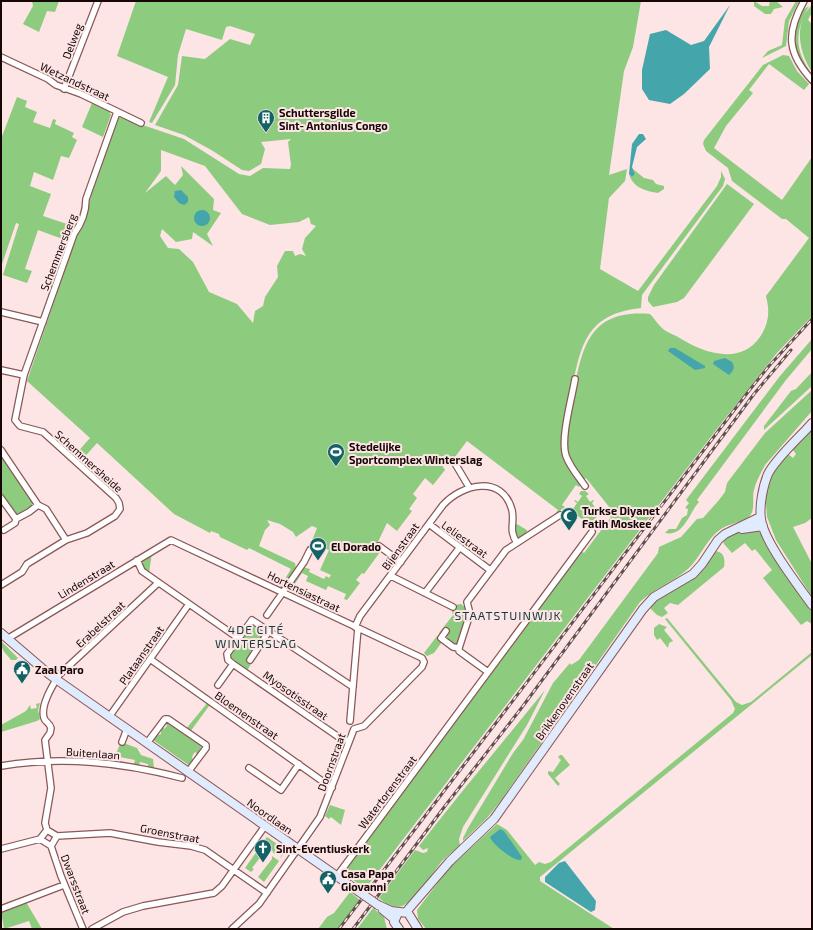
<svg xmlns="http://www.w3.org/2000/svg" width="813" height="930" viewBox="0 0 813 930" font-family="'Exo 2',sans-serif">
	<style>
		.green { fill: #8dcb7f; fill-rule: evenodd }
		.water { fill: #44a5aa }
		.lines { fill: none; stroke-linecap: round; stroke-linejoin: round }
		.street-casing { stroke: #895857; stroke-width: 8 }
		.secondary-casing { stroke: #895857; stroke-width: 10 }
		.street { stroke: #fff; stroke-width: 5.5 }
		.secondary { stroke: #e0ebfd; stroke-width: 8 }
		.rail-casing { stroke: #624f4f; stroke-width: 3 }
		.rail { stroke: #fce5e4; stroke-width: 1.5; stroke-dasharray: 4.5; stroke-linecap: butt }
		.secondary-bridge-casing { stroke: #895857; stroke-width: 10; stroke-linecap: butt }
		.secondary-bridge { stroke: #e0ebfd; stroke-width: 8 }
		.labels { text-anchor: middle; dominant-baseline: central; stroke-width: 4; stroke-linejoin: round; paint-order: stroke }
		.street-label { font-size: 11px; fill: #170606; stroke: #fce5e4 }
		.poi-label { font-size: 11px; font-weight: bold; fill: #170606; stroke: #fce5e4; text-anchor: start }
		.neighbourhood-label { font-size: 12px; letter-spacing: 1px; fill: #173a3c; stroke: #fce5e4 }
	</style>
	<rect width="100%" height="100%" fill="#fce5e4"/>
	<path class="green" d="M32,1h27l-4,11 -8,-1 -8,21 -16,-8 10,-18z
		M136,1h505l-8,46 -9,24 -15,104 18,-6 -2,12 -16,17 -9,71 38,22 79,-105 4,-9v-6l4,8 -2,7 -81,109 -1,13c-59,6 -61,43 -71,91 -3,15 -9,38 -7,54 2,11 14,21 17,32l-1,2 -3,-2 -14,20 3,2 -10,7 3,-4 -91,-69 -15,20 -2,-3 -9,6 4,6 -12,15 -8,-7 -12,16 4,4 -8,11 3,2 -15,20 -10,-8 -12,25 5,4 -16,22 -2,-1 -6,7 4,3 -13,17 -3,-1 2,-5 -18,-8 -2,4 -20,-9 2,-5 -6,-3 -12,18 -2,-1 14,-23 8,2 -1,3 15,7 2,-3 3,2 2,-3 -11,-5 9,-20 -18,-7 6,-15 -5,-2 -16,11 -3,-5 -13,-8 -13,-4 3,5 -5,5 -6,16 36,17 1,6 -13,18h-3l11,-18 -42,-21 -2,2 -27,-13 -1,-3 -8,-3 -1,2 -36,-19 -77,-71 -16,18 -6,-6 15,-17 -63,-57 50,-147 6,-8 9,-34 23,-72 4,-3 65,22 55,35 11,2 13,-8 27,1 1,-4 -3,-23 3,-3 -30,3 4,7 -4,15 -12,7 -7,-1 -29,-19 -29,-16 -29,-10 23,-40 4,-29 23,3 25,-20 20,6 5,-11 -25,-8 -4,1 -4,13 -36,-11 -8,26 -3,30 -23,38 -3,-1 19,-45 -51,-21zM161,150l44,16 37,48 28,11 29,-3 10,-5 2,7 5,2 -11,12 -3,11 4,7 -6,-2 -5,2 -2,-5h-8l-8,15 1,11 -13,20 -2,9 -8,5 -2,12 -16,-19 -28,-12 -16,-30 -14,-13 -11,-1 -8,-12 2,-7 14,13 16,-3 1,-7 20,14 -6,-12 14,-21 -8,-3 1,-11 -33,-33 2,9 -8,10 -9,-9 -21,17 16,-22z
		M754,1l8,5h7l1,-5h6l7,6 -9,2 -3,5h-6l-11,-8z
		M796,1h3l-10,20 -3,25 -24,12 6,-7 14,-6 3,-25z
		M812,5v7l-4,8 4,4v48c-13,-19 -19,-49 0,-67z
		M809,6c-14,25 -15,43 2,67 -19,-12 -24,-55 -2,-67z
		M783,55l6,1 8,15 12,13 -5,6 -35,-26 -20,26 4,3 -27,33 -12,22 68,52 30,-43v159l-36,38 -53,67 -358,468 -21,-16 237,-322 3,2 27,-36 -3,-2 4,-3 -5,-1 3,-3 -24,-30 -3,2c-25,-32 -17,-48 -10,-84 9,-49 16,-87 77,-82 4,4 6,8 10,12 4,5 12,8 18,11 25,16 62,29 82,0 9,-14 10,-25 6,-41l43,-58 -23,-19h-4l-50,-38 -4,-13 -22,-17 -3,-7 1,-4 59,-75z
		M17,97l10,4 -2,6 12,5 -4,10 17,6 3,-9 3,1 -1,4 19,9 -2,4 5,3 -8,18 -8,-2 -8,24 -19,-8 -4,14 21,8 -8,22 30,10 -5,15 -30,-11 -13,39 7,2 -5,12 -24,-8 16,-51 -3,-1 -15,44v-128z
		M92,103l17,8 2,4 -8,22 -21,-10z
		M633,169l11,9 9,2 3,4 8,2v3l-6,4c-12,-2 -25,-5 -29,-19l3,3 3,-3z
		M727,184l27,20 -70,94 -7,4 -24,5 -5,-6v-4l6,-12z
		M812,339v10l-26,31 -89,120 2,2c-10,11 -15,35 -34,31l4,-4h7l6,-11 5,-3 1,-6 -3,-1 4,-5 -3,-3 94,-124z
		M812,372v14l-48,44v-4l27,-35 5,-2z
		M812,390v21l-47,54c-4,8 -9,16 -11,25 -2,7 1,18 -3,24 -3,7 -23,10 -30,15 -15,10 -20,28 -33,40 -15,13 -33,19 -48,33l-138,197 -15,19 -24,23v-3l5,-10 45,-75 10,-13 30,-57 17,-20 1,2 8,-5 79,-107 1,-6 22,-10 16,-18 6,-1 16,-18 6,-8 2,-9 38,-50z
		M812,427v91l-7,5 -12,4 19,37v33l-36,-57 -9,-23 -2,-25 9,-20 14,-18 5,4 3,-4 -4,-5z
		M1,454l32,48 -2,7 -11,6 -4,1 -15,-21z
		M581,491h4l4,3 -3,2 4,6 3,-2 1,1 -2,2 4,6 3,-2 3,4 -1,6 -3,-2 -3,4 3,2 -1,1 -3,-2 -4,6 -6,-4 -3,1 2,-3 -10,-8h-5l2,-5 3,2 4,-6 -3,-2 1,-1 3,2 4,-6 -3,-2z
		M515,523l12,7 -1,5 -9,3 -2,-2z
		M755,530l6,3 51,78v13l-5,-3 -6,4 -38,-47 9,-8 -17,-21 -3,2 -7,-8 -13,10 -8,-9 -1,-4c11,-8 20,-9 32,-10z
		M715,551c10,1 10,9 9,16l-46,38 -8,-2 -6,5 4,5 -6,4 -5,-2 -7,-7 1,-3z
		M152,552l-3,22 -5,-4 -5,-9z
		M461,604l7,6 -9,33 -4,2 -16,-12 14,-18 -1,-3 3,-7z
		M667,618l69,84 6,3 9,-3 61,-50v3l-272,222v4l74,48h-188l-8,-10 -1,-9 32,-42 48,-44 10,6 28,35 4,-3 6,2 6,-2 182,-149 2,-4 -4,-9 -66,-81z
		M253,622l11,7 1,4 -17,25 4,4 -5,9 -17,-12 -1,-4 5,-7 4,2 5,-7 -3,-3z
		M659,624l8,3 -3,3 9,11 -4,2 -1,5 -8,-10 -3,2 -3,-5v-7z
		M437,636l5,6 -8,11 -7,3 -3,-3z
		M1,641l17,17 -2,2h-5c-5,-7 -10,-9 -10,-19z
		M545,690l-18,35 -64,102 -4,12 1,7c-6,5 -12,9 -17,14 -10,11 -27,41 -41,46 -8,3 -18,-3 -23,-8l36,-48 8,3 4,-1 1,-4 -5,2 -4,-4c41,-53 84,-104 126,-156z
		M208,702l5,4 -1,2 -3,-2 -19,26 -4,-3z
		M40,703l-2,7 2,9 -3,2 -36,11v-7l25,-14 4,-6 1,4 6,-1 -1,-4z
		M167,721l35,24 -5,11 -1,-4 -2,1 -2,4 1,4 -3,5 -37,-26 5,-8 1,3 2,-1v-6l2,-2 1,3 3,-3 -2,-4z
		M121,742l16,6 4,7 12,4 1,9 -6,-1v-3l-8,-2 -1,3 -5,-1 1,-4 -20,-4z
		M560,755h2l8,10 -15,13 5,6 -2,2 -10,-12v-3l5,1 8,-12 -3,-3z
		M330,805l15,5 -4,15 -10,-8 -2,2 -4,-3z
		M267,837l10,7 2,3 7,3 -6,9 3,-7 -6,-2 -3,4 -2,-4h-5l-6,-5z
		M260,847l4,2 -4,2 2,4 -10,13 2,1 -3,3 -6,-4z
		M272,856l7,5 -15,21 -6,-5 14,-18z
		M350,892l10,8 -23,29h-19l9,-12 7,-4z
		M26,902l16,27h-10l-3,-8 -25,8 -3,-18z
		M373,908l11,9 3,12h-30z"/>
	<path class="water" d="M730,5l-21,42 1,22 -26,25 -14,10 -21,-4 -7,-11v-19l8,-36 16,-4 25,15 13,-4z
		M639,134h4l3,5 -9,8 -5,20 3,7 -3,3 -3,-3 3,-30z
		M181,190l7,7v5l-4,3 -5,-2 -5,-6 1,-6z
		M194 218a8 8 0 1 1 16 0a8 8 0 1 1-16 0Z
		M670,348h5l30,18v2l-10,2 -27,-19z
		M725,358l7,4c3,6 2,8 -3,13l-16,-11 1,-3z
		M500,829l4,2 18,26 -1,3c-8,1 -29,-16 -31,-23z
		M565,861l31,40 -1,9 -4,2 -46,-30v-5l14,-14z"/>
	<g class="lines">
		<defs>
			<path id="street" d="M804,1c-18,32 -17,52 8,79
				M1,57l47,22 8,6 25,9 60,29
				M64,89l34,-88
				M1,312l42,10
				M1,370l23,5
				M575,379c-3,19 -15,60 -9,77 4,11 12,20 19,30
				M1,450l37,55 8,4 20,31
				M453,460l16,27
				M1,498l15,21 13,-7 9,-7
				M429,524l61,46
				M4,530l11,-7 1,-4
				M379,546l22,16
				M137,560l5,11 96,67
				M391,576l62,31
				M1,585l21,-13 5,-8 39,-24 21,-7 28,-17 5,-7 -1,-6 -3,-5 -73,-66 -23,-6 -5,-6 9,-45 50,-141c8,-11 12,-22 12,-35l31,-87
				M425,593l35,-46
				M267,615l37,-53 6,-12
				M355,627l5,-11 83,-111c19,-21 59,-31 69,5 3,14 -4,19 5,33
				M446,631l-5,7 12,9 6,1v3l29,21
				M7,639l164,-99 251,118 2,4 -2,5 -58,59 -10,3 -34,88 -61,87 -27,25
				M459,648l11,-34 -3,-12 39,-52 54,-35
				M150,659l182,129
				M250,660l19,-29
				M218,685l15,-21
				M109,717l80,-113
				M350,721l8,-93
				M349,741l-9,-3 -107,-74 -5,-4 -1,-6 25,-34 101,67
				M122,742l5,-13
				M147,743l18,-24h3l38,26v3l-18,24
				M1,766c62,-10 120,-4 181,12
				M249,768l32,22 18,-26
				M47,830l-2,-7 6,-35 -6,-48 5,-7 1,-5c-1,-5 -6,-6 -7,-10 -4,-13 9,-33 15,-43l99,-92
				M47,830l10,6 -6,10 -11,-7z
				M57,836l53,-3 48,9 33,4 14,4 62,43
				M51,846l10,30 22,53
				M1,849l39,-10
				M337,876l255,-344
				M1,909l63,-24
				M92,929l31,-17 20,-6 71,-13 8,-7 43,-60"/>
			<path id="secondary" d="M812,423c-12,14 -36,35 -44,51 -5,12 -9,32 -7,45 3,23 37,66 51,86
				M742,529l21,-3
				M1,633l49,42 308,216
				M378,905l13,6 17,2 10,16
				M383,910l11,9
				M406,912l44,-51 44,-42 149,-210 11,-12 39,-23 9,-10 16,-24 7,-6 35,-17
				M397,915l-3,7 5,7"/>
		</defs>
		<use href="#street" class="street-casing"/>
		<use href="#secondary" class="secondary-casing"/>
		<use href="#street" class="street"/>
		<use href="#secondary" class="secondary"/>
		<defs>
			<path id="rail" d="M339,929l409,-537 21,-26 43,-47
				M353,929l92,-123 78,-100 231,-312 37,-44"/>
		</defs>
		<use href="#rail" class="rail-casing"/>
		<use href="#rail" class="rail"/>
		<defs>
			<path id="secondary-bridge" d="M358,891l20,14"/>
		</defs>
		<use href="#secondary-bridge" class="secondary-bridge-casing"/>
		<use href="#secondary-bridge" class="secondary-bridge"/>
	</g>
	<defs>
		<symbol id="building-pin" viewBox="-11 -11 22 30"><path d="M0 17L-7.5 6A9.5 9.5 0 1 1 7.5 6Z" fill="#126266" stroke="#fce5e4"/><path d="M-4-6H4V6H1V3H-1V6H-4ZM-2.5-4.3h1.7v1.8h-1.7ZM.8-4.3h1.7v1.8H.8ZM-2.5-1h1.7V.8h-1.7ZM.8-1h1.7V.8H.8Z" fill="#fff"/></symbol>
		<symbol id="stadium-pin" viewBox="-11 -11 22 30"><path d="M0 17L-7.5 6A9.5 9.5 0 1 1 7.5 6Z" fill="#126266" stroke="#fce5e4"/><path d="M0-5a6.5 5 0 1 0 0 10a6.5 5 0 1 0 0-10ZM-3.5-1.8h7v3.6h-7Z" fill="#fff"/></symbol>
		<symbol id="mosque-pin" viewBox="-11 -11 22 30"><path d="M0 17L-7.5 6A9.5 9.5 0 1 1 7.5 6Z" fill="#126266" stroke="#fce5e4"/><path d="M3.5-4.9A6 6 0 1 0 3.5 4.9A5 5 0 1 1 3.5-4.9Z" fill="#fff"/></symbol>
		<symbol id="civic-pin" viewBox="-11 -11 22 30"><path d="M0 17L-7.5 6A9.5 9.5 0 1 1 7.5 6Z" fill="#126266" stroke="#fce5e4"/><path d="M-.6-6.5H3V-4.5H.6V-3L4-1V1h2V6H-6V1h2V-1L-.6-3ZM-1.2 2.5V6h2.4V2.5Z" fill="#fff"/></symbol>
		<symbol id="church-pin" viewBox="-11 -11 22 30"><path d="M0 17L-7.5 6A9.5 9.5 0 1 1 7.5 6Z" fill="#126266" stroke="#fce5e4"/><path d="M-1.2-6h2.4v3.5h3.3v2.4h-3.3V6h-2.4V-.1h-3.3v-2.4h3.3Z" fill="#fff"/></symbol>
	</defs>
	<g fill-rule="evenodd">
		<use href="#building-pin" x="256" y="108" width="20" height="27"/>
		<use href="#stadium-pin" x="326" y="442" width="20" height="27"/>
		<use href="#mosque-pin" x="559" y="506" width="20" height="27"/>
		<use href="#stadium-pin" x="308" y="536" width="20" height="27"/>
		<use href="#civic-pin" x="12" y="659" width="20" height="27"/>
		<use href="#church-pin" x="253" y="838" width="20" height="27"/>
		<use href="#civic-pin" x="318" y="869" width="20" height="27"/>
	</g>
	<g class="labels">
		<g class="street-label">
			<text transform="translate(72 41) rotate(-69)">Delweg</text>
			<text transform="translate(75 81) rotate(25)">Wetzandstraat</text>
			<text transform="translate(58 252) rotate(-69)">Schemmersberg</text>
			<text transform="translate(89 461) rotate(42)">Schemmersheide</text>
			<text transform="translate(465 539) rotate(36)">Leliestraat</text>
			<text transform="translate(400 546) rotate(-54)">Bijenstraat</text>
			<text transform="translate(86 579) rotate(-31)">Lindenstraat</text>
			<text transform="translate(304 591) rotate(26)">Hortensiastraat</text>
			<text transform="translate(100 624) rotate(-43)">Erabelstraat</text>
			<text transform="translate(141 655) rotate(-55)">Plataanstraat</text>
			<text transform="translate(296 695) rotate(35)">Myosotisstraat</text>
			<text transform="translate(564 701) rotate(-55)">Brikkenovenstraat</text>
			<text transform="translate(247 715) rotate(35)">Bloemenstraat</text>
			<text transform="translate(93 753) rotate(4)">Buitenlaan</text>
			<text transform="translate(331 762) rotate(-70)">Doornstraat</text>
			<text transform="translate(387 792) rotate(-53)">Watertorenstraat</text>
			<text transform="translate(270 816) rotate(35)">Noordlaan</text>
			<text transform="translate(170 833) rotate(11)">Groenstraat</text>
			<text transform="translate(76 884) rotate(69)">Dwarsstraat</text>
		</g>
		<g class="poi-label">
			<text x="279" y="112">Schuttersgilde<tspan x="279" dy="13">Sint- Antonius Congo</tspan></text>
			<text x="349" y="446">Stedelijke<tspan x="349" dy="13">Sportcomplex Winterslag</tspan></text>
			<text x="582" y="510">Turkse Diyanet<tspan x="582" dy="13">Fatih Moskee</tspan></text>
			<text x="331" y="546">El Dorado</text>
			<text x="35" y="669">Zaal Paro</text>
			<text x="276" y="848">Sint-Eventiuskerk</text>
			<text x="341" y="873">Casa Papa<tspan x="341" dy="13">Giovanni</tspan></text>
		</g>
		<g class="neighbourhood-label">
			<text x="508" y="615">STAATSTUINWIJK</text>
			<text x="256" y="629">4DE CITÉ<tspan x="256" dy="14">WINTERSLAG</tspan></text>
		</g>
	</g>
	<rect width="813" height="930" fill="none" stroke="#170606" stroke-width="4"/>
</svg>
